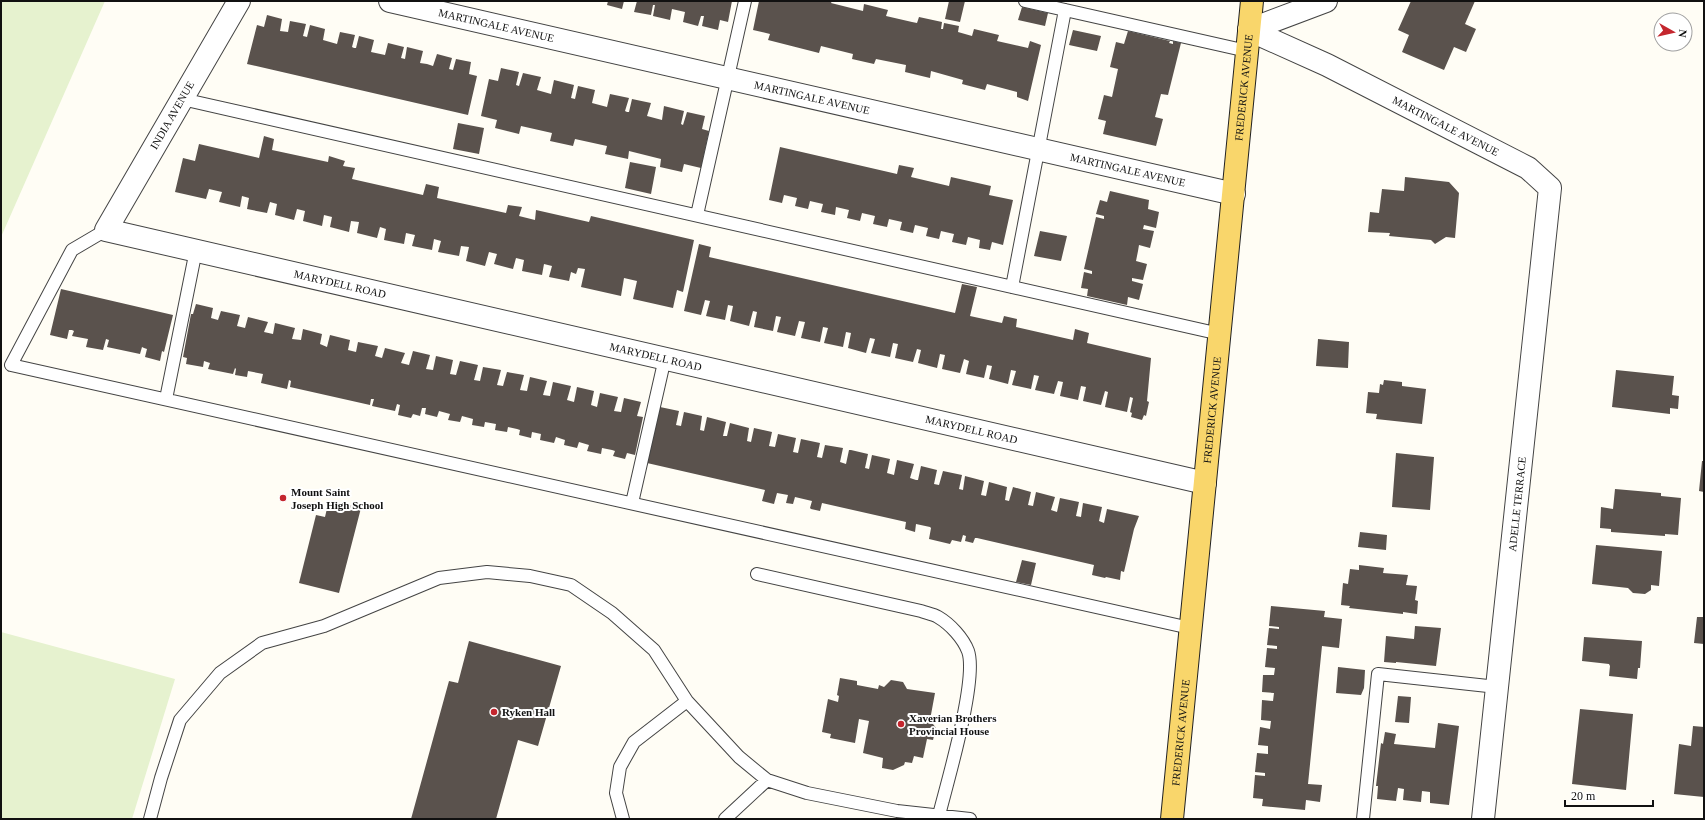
<svg xmlns="http://www.w3.org/2000/svg" width="1705" height="820" viewBox="0 0 1705 820" font-family="Georgia,serif">
	<style>
		.pitch { fill: #e6f2cf }
		.building { fill: #5a524d }
		.lines { fill: none; stroke-linecap: round; stroke-linejoin: round }
		.service-casing { stroke: #444; stroke-width: 14 }
		.minor-casing { stroke: #444; stroke-width: 24 }
		.primary-casing { stroke: #222; stroke-width: 24 }
		.service { stroke: #fff; stroke-width: 12 }
		.minor { stroke: #fff; stroke-width: 22 }
		.primary { stroke: #f9d66b; stroke-width: 22 }
		.poi-dot { fill: #c4262e; stroke: #fff; stroke-width: 1.5 }
		.labels { text-anchor: middle; dominant-baseline: central; stroke-width: 4; stroke-linejoin: round; paint-order: stroke }
		.street-label { font-size: 11px; fill: #111; stroke: #fff }
		.poi-label { font-size: 11px; font-weight: bold; fill: #111; stroke: #fff; text-anchor: start }
	</style>
	<rect width="100%" height="100%" fill="#fffdf5"/>
	<path class="pitch" d="M1,1h104l-104,236z
		M1,632l174,47 -43,140h-131z"/>
	<path class="building" d="M608,1h16l-2,8 -15,-4z
		M637,1h95l-4,21 -8,-2 -2,10 -16,-4 2,-10h-3l-3,10 -15,-4 2,-10 -13,-3 -2,11 -17,-4 2,-11h-2l-2,10 -17,-3z
		M759,1h73l-1,2 32,8 1,-7 24,6 -2,6 26,6 5,1 2,-6 23,5 -1,7h2l1,-6 15,3 -1,6 14,4 2,-7 25,6 -2,6 31,7 2,-7 11,4 -13,56 -11,-4v-5l-30,-8 -2,6 -23,-6 1,-4 -32,-9 -1,7 -25,-6 1,-7 -30,-6 -2,5 -22,-5 1,-5 -32,-8 -2,7 -51,-13 2,-6 -17,-4z
		M949,1h16l-5,21 -15,-3z
		M1411,1h64l-10,23 11,5 -10,23 -12,-5 -10,23 -42,-18 7,-17 -11,-5z
		M1022,7l26,6 -3,13 -27,-6z
		M267,15l15,4 -2,12 8,1 2,-11 16,3 -3,12 4,1 3,-12 15,4 -2,11 14,4 3,-12 15,3 -3,12 2,1h2l3,-12 15,4 -3,12 14,3 3,-12 16,4 -3,11 4,1 2,-12 16,4 -3,12 7,1 6,2 4,-12 15,4 -3,11 4,1 3,-11 15,3 -2,12 8,2 -9,39 -221,-51 10,-39 7,2z
		M1073,30l28,6 -4,15 -28,-6z
		M1128,31l42,10 -1,2 4,1v-3l8,2 -13,52 -7,-1 -6,23 8,2 -7,27 -53,-12 3,-13 -8,-2 6,-24 8,2 6,-28 -8,-2 6,-25 8,2z
		M501,68l18,4 -3,13 3,1 4,-13 18,4 -4,13 14,4 3,-14 20,5 -3,13 4,1 3,-13 17,4 -3,13 15,4 3,-13 19,4 -4,13 2,1h2l3,-13 19,4 -4,13 15,4 2,-14 20,5 -3,13 2,1 4,-13 18,4 -3,13 7,2 -8,37 -17,-4 -2,8 -22,-5 1,-8 -32,-8 -1,8 -23,-5 2,-8 -32,-7 -2,7 -23,-5 2,-8 -31,-7 -2,8 -24,-6 2,-8 -16,-4 8,-37 9,2z
		M458,123l26,5 -5,26 -26,-5z
		M264,136l10,3 -2,11 56,12 1,-6 16,5 -2,5 12,2 -3,11 71,16 3,-11 13,3 -2,11 69,15 2,-8 14,2 -3,9 16,4 1,-10 53,12 2,-6 103,24 -11,52 -6,-2 -4,18 -40,-9 4,-18 -13,-3 -3,18 -40,-9 4,-18 -7,-1 -2,6 -5,-2 -2,9 -20,-4 3,-11 -8,-2 -2,11 -20,-4 2,-11 -8,-2 -3,11 -19,-5 3,-10 -8,-2 -4,14 -19,-5 3,-14 -8,-1 -2,10 -21,-4 3,-11 -7,-2 -2,11 -20,-4 3,-11 -9,-2 -2,11 -20,-4 2,-11 -6,-2 -3,11 -20,-5 2,-11 -8,-1 -2,11 -19,-5 2,-10 -8,-2 -2,11 -19,-5 2,-10 -8,-2 -3,11 -19,-5 2,-11 -7,-2 -3,11 -20,-4 2,-11 -7,-2 -2,11 -21,-5 3,-10 -13,-3 -3,10 -31,-7 8,-34 12,3 4,-17 60,14z
		M780,147l117,27 2,-9 15,3 -3,9 38,9 2,-9 40,9 -2,9 24,5 -10,45 -11,-3 -2,8 -11,-2 1,-8 -12,-3 -2,8 -14,-3 2,-8 -13,-3 -2,8 -13,-3 2,-8 -13,-3 -2,8 -13,-3 2,-8 -13,-3 -2,8 -14,-3 2,-8 -13,-3 -2,8 -13,-3 2,-8 -13,-3 -1,8 -14,-3 2,-8 -13,-3 -2,8 -13,-3 2,-8 -13,-3 -2,8 -13,-3z
		M630,162l26,5 -5,27 -26,-6z
		M1405,177l44,5 10,11 -4,45 -9,-1 -11,7 -4,-4 -42,-4 1,-3 -22,-1 2,-20 9,1 3,-24 22,2z
		M1110,191l39,9 -1,9 11,3 -3,16 -12,-3 -1,4 11,2 -4,17 -11,-3 -1,6 -2,10 11,3 -4,16 -11,-2v3l11,3 -4,16 -11,-3 -1,8 -40,-9 1,-7 -7,-1 3,-16 8,2v-3l-8,-2 12,-52 8,2v-3l-8,-2 4,-14 7,2z
		M1040,231l27,5 -6,25 -27,-5z
		M699,244l12,3 -2,10 246,56 7,-29 15,3 -7,29 32,7 2,-7 13,3 -1,8 57,13 2,-11 14,4 -2,10 64,15 -4,43 2,1 -3,14 -2,-1 -2,5 -11,-3 1,-4 -2,-1 3,-14 -3,-1 -3,15 -22,-5 3,-15 -3,-1 -4,14 -18,-4 3,-14 -5,-1 -3,14 -18,-4 3,-14 -5,-1 -4,13 -19,-4 4,-14 -5,-1 -3,14 -19,-4 4,-14 -5,-1 -3,14 -19,-5 3,-13 -5,-1 -3,13 -18,-4 3,-13 -5,-2 -4,14 -18,-4 3,-14 -5,-1 -3,14 -19,-5 3,-13 -4,-1 -4,13 -18,-4 3,-14 -5,-1 -3,14 -19,-4 4,-14 -5,-1 -4,15 -18,-5 3,-15 -5,-1 -3,15 -19,-4 4,-15 -5,-1 -3,15 -19,-4 4,-16 -6,-1 -4,15 -18,-4 4,-15 -5,-1 -3,15 -19,-4 3,-15 -4,-1 -4,15 -19,-5 3,-15 -5,-1 -3,15 -19,-4 4,-15 -5,-1 -4,15 -17,-4z
		M61,289l112,26 -9,37 -2,-1 -2,10 -15,-4 2,-8 -3,-1 -2,-1 -2,7 -33,-7 2,-7 -3,-1 -3,11 -17,-3 2,-8 -16,-3 2,-5 -2,-1h-3l-2,9 -17,-4z
		M196,304l17,4 -2,10 7,2 3,-9 19,4 -3,11 8,2 3,-11 20,5 -4,10 9,2 2,-11 20,5 -3,11 9,1 2,-11 19,5 -2,10 7,3 3,-12 20,5 -2,10 8,2 2,-10 20,4 -3,10 7,2 3,-10 20,5 -4,10 8,2 4,-14 17,4 -4,14 7,1 3,-14 17,4 -3,14 6,1 4,-14 18,4 -4,15 6,1 3,-14 18,3 -4,15 6,1 4,-14 17,3 -4,15 7,1 3,-14 17,4 -4,14 7,1 3,-14 18,4 -4,14 7,2 3,-15 17,4 -3,14 6,2 3,-14 18,4 -4,14 7,1 3,-14 17,4 -4,14 6,1 -8,38 -8,-2 -2,6 -12,-3 2,-5 -3,-1 -10,-2 -1,6 -14,-3 2,-6 -10,-3 -2,6 -13,-3 1,-5 -9,-3 -2,6 -14,-3 1,-6 -9,-2 -1,6 -12,-3 1,-5 -3,-1 -9,-2 -1,5 -12,-2 1,-6 -11,-2 -1,5 -12,-2 1,-6 -11,-3 -2,6 -12,-2 2,-6 -11,-3 -2,6 -12,-3 1,-6h-4l-2,8 -7,-2 -2,4 -13,-3 2,-10 -3,-1 -2,7 -23,-5 2,-7h-3l-1,6 -80,-18 1,-6 -2,-1 -2,9 -26,-6 2,-9 -15,-3 -1,6 -12,-2 1,-6 -1,-1 -2,6 -25,-5 2,-6 -6,-2 -1,6 -17,-3 1,-6 -4,-1 8,-43h2z
		M1318,339l31,3 -1,26 -32,-2z
		M1616,370l58,6 -2,19 7,1 -1,13 -8,-1v6l-58,-7z
		M1384,380l18,2v4l24,3 -4,35 -46,-5 1,-5 -11,-1 2,-21 11,1 1,-9 3,1z
		M660,407l19,4 -3,14 5,1 3,-14 18,4 -2,14 4,1 3,-14 19,5 -3,14h4l3,-13 19,5 -2,13 4,1 3,-14 18,4 -3,14 6,1 3,-13 18,4 -3,14 5,1 3,-14 19,4 -3,14 5,1 3,-13 18,3 -3,14 6,2 3,-14h2l17,4 -3,14 4,1 3,-14 18,4 -3,14 7,2 3,-15 17,4 -4,14 6,2h2l3,-14 16,4 -3,14 5,1 4,-14 19,4 -3,14 4,1 2,-14 19,5 -3,14 5,1 3,-14 18,5 -2,13 4,1 4,-14 18,5 -3,13 5,1 3,-14 19,5 -4,13 6,2 3,-14 19,4 -3,14 5,1 2,-14 19,4 -3,14 5,2 3,-14 32,7 -5,13 -10,43 -3,-1 -1,9 -14,-3 -1,1 -13,-3 2,-10 -117,-27h-2l-2,5 -8,-2 1,-5 -3,-1 -2,7 -9,-2 -2,4 -21,-5 2,-11 -1,-1 -14,-3 -1,8 -10,-3 1,-7 -84,-19 -2,8 -9,-2 -1,-1 2,-7 -17,-4 -2,7 -7,-1 2,-8 -11,-2 -3,11 -12,-3 3,-11 -118,-27z
		M1396,453l38,4 -4,53 -38,-3z
		M1702,461h2v31l-5,-1z
		M1615,489l46,4v3l20,2 -3,37 -13,-1v2l-54,-4v-3l-11,-1 1,-21 12,2z
		M329,500l32,8 -22,85 -40,-10 17,-68 9,2z
		M1360,532l27,3 -1,15 -28,-3z
		M1596,545l66,6 -3,35 -8,-1v5l-6,4 -12,-1 -5,-5 -36,-4z
		M1022,560l14,3 -5,22 -15,-3z
		M1359,565l25,3 -1,5 25,2 -2,10 11,1 -2,14 3,1 -1,13 -14,-2v2l-54,-6 1,-2 -9,-1 2,-22 5,1 2,-15 9,1z
		M1271,606l54,5 -1,6 18,2 -3,29 -17,-2 -14,138 14,1 -2,17 -14,-2 -1,10 -43,-4 1,-7 -10,-1 2,-23 10,1v-3l-10,-1 2,-19 11,1v-8l-10,-1 2,-18 10,2 1,-8 -10,-1 1,-20 11,1 1,-8 -12,-1 1,-17h11l1,-7 -10,-1 2,-19 10,1v-3l-10,-1 2,-17 10,1v-2l-10,-1z
		M1697,617h7v27l-10,-1z
		M1415,626l26,2 -5,38 -40,-4v1l-12,-1 2,-26 28,3z
		M1584,637l58,4 -2,27h-2l-1,11 -28,-3 1,-10 -1,-2 -27,-3z
		M469,641l92,25 -23,80 -20,-6 -22,79h-85l38,-138 9,2z
		M1338,667l27,3 -1,18 -3,7 -25,-2z
		M840,678l17,3v4l21,4 1,-4 5,2 7,-7 12,2 4,7 28,4 -5,27 6,8 -3,12 -6,-1 -4,19 -9,-2 -2,7 -7,-1 -1,3 -11,5 -11,-2 1,-10 -20,-5 6,-32 -10,-2 -4,24 -25,-5 1,-4 -9,-2 6,-33 10,3 1,-6 -2,-1z
		M1398,696l13,1 -2,26 -14,-1z
		M1580,709l53,5 -7,76 -54,-6z
		M1438,723l21,3 -10,79 -19,-2v-11l-8,-1 -1,11 -18,-2 1,-11 -6,-1 -2,13 -19,-2 1,-13h-2l5,-43 2,1 2,-12 11,2 -2,10 41,4z
		M1693,726l11,1v70l-30,-3 5,-50 12,2z"/>
	<g class="lines">
		<defs>
			<path id="service" d="M1025,1l222,50
				M182,99l1038,235
				M697,215l48,-214
				M106,230l-34,20 -61,115 1179,263
				M1012,287l53,-277
				M166,399l30,-149
				M632,503l33,-145
				M757,574l164,37c5,2 12,3 17,6 12,7 25,21 30,34 10,28 -21,132 -29,164
				M150,819l11,-41 19,-58 40,-47 42,-30 62,-17 115,-48 48,-6 43,4 41,9 41,28 42,37 33,51 52,56 28,23 40,13 90,18 73,8
				M623,819l-7,-26 4,-26 14,-25 53,-41
				M725,819l42,-39
				M1363,819l15,-145 119,13"/>
			<g id="minor">
				<path id="s1" d="M239,1l-133,229 1099,253"/>
				<path id="s2" d="M390,1l844,193"/>
				<path id="s3" d="M1249,30l78,35 201,103 22,20 -67,631"/>
				<path d="M1249,30l77,-29"/>
			</g>
			<g id="primary">
				<path id="s4" d="M1172,819l80,-818"/>
			</g>
		</defs>
		<use href="#service" class="service-casing"/>
		<use href="#minor" class="minor-casing"/>
		<use href="#primary" class="primary-casing"/>
		<use href="#service" class="service"/>
		<use href="#minor" class="minor"/>
		<use href="#primary" class="primary"/>
	</g>
	<g class="poi-dot">
		<circle cx="283" cy="498" r="4"/>
		<circle cx="494" cy="712" r="4"/>
		<circle cx="901" cy="724" r="4"/>
	</g>
	<g class="labels">
		<g class="street-label">
			<text stroke="none"><textPath href="#s2" startOffset="109">MARTINGALE AVENUE</textPath></text>
			<text stroke="none"><textPath href="#s4" startOffset="735">FREDERICK AVENUE</textPath></text>
			<text stroke="none"><textPath href="#s2" startOffset="433">MARTINGALE AVENUE</textPath></text>
			<text transform="translate(172 115) rotate(-60)">INDIA AVENUE</text>
			<text stroke="none"><textPath href="#s3" startOffset="219">MARTINGALE AVENUE</textPath></text>
			<text stroke="none"><textPath href="#s2" startOffset="757">MARTINGALE AVENUE</textPath></text>
			<text stroke="none"><textPath href="#s1" startOffset="505">MARYDELL ROAD</textPath></text>
			<text stroke="none"><textPath href="#s1" startOffset="829">MARYDELL ROAD</textPath></text>
			<text stroke="none"><textPath href="#s4" startOffset="411">FREDERICK AVENUE</textPath></text>
			<text stroke="none"><textPath href="#s1" startOffset="1153">MARYDELL ROAD</textPath></text>
			<text transform="translate(1517 504) rotate(-84)">ADELLE TERRACE</text>
			<text stroke="none"><textPath href="#s4" startOffset="87">FREDERICK AVENUE</textPath></text>
		</g>
		<g class="poi-label">
			<text x="291" y="492">Mount Saint<tspan x="291" dy="13">Joseph High School</tspan></text>
			<text x="502" y="712">Ryken Hall</text>
			<text x="909" y="718">Xaverian Brothers<tspan x="909" dy="13">Provincial House</tspan></text>
		</g>
	</g>
	<rect width="1705" height="820" fill="none" stroke="#111111" stroke-width="4"/>
	<g transform="translate(1673 32) rotate(98)"><circle r="19" fill="#ffffff" stroke="#a0a0a0"/>
	<path d="M0-3L7 15L0 10L-7 15Z" fill="#c4262e"/>
	<text y="-6" font-size="11" font-weight="bold" text-anchor="middle" fill="#111111">N</text>
	</g>
	<path d="M1565 800v6h88v-6" fill="none" stroke="#111111" stroke-width="2"/>
	<text x="1571" y="800" font-size="12" fill="#111111" stroke="#ffffff" stroke-width="3" paint-order="stroke">20 m</text>
</svg>
